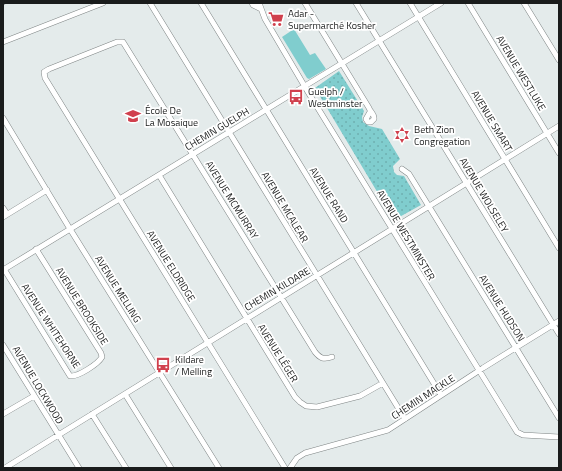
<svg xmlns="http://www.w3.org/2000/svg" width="562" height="471" viewBox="0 0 562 471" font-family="'Titillium Web',sans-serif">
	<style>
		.green { fill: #80cdce }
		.park { fill: url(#park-dots) }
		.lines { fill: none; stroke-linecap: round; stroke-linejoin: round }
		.minor-casing { stroke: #7f8585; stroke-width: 6 }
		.minor { stroke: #fff; stroke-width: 5 }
		.rail-casing { stroke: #505353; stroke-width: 3 }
		.rail { stroke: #fff; stroke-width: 1.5; stroke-dasharray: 4.5; stroke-linecap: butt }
		.labels { text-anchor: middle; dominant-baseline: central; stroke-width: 3.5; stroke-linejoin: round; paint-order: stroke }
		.poi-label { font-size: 10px; fill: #1a1c1c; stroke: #fff; text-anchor: start }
		.street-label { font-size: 10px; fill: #1a1c1c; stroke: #fff }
	</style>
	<defs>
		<pattern id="park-dots" width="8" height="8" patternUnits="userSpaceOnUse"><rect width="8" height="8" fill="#80cdce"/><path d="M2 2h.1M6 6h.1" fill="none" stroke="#6eafb0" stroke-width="1.8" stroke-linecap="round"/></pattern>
	</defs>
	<rect width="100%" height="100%" fill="#e4ebeb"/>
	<path class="green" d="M294,29l16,26 5,-2 11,16 -17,10 -2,-1 -25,-41z"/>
	<path class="park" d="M339,71l25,40 -2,6 1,5 6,4 13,3 18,30 -7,7 1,6 3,3 7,1 17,29 -27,15 -79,-132z"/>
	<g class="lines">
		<defs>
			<path id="minor" d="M150,3l255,416
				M201,3l240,392
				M252,3l1,2 8,4
				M259,3l6,16 43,73 209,340 6,3 36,2
				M305,3l64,105c1,4 6,6 5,11l-3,3h-3l-2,-3 4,-7
				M356,3l203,331
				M410,3l149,245
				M468,3l91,150
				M524,3l35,57
				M3,42l100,-39
				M3,118l67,111 149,239
				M402,169l7,5 150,244
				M159,175l136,222 5,5 6,4 11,1 43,-11 23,-13
				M3,208l4,6
				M3,217l44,-27
				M4,269l66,107c8,1 28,-12 32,-19l-1,-4 -65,-104
				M3,270l438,-267
				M3,345l76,123
				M125,394l46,74
				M3,414l31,-18
				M92,414l34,54
				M5,468l554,-342
				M285,468l-240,-390 -1,-6 5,-3 68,-27h6l192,310c5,6 8,8 17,5
				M290,468l7,-10 8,-5 83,-23 95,-62 76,-47"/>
		</defs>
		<use href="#minor" class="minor-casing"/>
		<use href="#minor" class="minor"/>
		<defs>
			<path id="rail" d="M3,3h1"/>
		</defs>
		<use href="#rail" class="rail-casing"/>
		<use href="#rail" class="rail"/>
	</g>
	<defs>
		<symbol id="supermarket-bare" viewBox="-9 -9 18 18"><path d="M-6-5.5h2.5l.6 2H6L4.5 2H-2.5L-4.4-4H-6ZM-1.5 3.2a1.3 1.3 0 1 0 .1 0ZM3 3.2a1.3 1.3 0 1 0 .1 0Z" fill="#d0404d" stroke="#fff" stroke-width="2.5" paint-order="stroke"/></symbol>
		<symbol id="bus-bare" viewBox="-9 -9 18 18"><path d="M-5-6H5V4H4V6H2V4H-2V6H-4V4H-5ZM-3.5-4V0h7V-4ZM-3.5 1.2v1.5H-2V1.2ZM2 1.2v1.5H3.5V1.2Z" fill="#d0404d" stroke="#fff" stroke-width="2.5" paint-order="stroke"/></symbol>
		<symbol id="school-bare" viewBox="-9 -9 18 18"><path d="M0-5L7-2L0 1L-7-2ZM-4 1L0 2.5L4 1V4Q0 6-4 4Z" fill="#d0404d" stroke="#fff" stroke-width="2.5" paint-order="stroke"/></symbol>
		<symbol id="synagogue-bare" viewBox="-9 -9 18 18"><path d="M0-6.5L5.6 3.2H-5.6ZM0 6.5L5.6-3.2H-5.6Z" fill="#d0404d" stroke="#fff" stroke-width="2.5" paint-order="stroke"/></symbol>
	</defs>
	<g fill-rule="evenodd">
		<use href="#supermarket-bare" x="265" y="8" width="22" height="22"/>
		<use href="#bus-bare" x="285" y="86" width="22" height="22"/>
		<use href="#school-bare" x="122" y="105" width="22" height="22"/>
		<use href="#synagogue-bare" x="391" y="124" width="22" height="22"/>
		<use href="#bus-bare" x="152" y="354" width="22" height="22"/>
	</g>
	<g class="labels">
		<g class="poi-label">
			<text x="288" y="13">Adar -<tspan x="288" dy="12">Supermarché Kosher</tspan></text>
			<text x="308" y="91">Guelph /<tspan x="308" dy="12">Westminster</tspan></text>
			<text x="145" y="110">École De<tspan x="145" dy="12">La Mosaique</tspan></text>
			<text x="414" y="129">Beth Zion<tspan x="414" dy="12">Congregation</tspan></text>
			<text x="175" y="359">Kildare<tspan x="175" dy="12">/ Melling</tspan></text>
		</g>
		<g class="street-label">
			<text transform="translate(521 73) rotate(59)">AVENUE WESTLUKE</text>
			<text transform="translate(492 121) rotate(59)">AVENUE SMART</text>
			<text transform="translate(217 129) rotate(-31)">CHEMIN GUELPH</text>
			<text transform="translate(329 195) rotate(58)">AVENUE RAND</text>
			<text transform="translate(484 195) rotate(59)">AVENUE WOLSELEY</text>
			<text transform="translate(232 200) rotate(58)">AVENUE MCMURRAY</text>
			<text transform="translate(285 207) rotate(59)">AVENUE MCALEAR</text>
			<text transform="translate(406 235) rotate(59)">AVENUE WESTMINSTER</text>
			<text transform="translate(171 266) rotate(58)">AVENUE ELDRIDGE</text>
			<text transform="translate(118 289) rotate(58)">AVENUE MELLING</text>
			<text transform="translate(277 289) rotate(-31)">CHEMIN KILDARE</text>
			<text transform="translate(82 306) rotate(58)">AVENUE BROOKSIDE</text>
			<text transform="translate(502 308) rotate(58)">AVENUE HUDSON</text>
			<text transform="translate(51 326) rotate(57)">AVENUE WHITEHORNE</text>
			<text transform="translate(278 353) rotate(58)">AVENUE LÉGER</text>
			<text transform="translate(38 385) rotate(59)">AVENUE LOCKWOOD</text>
			<text transform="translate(423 397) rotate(-33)">CHEMIN MACKLE</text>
		</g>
	</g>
	<rect width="562" height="471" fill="none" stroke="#1a1c1c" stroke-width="8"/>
</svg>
